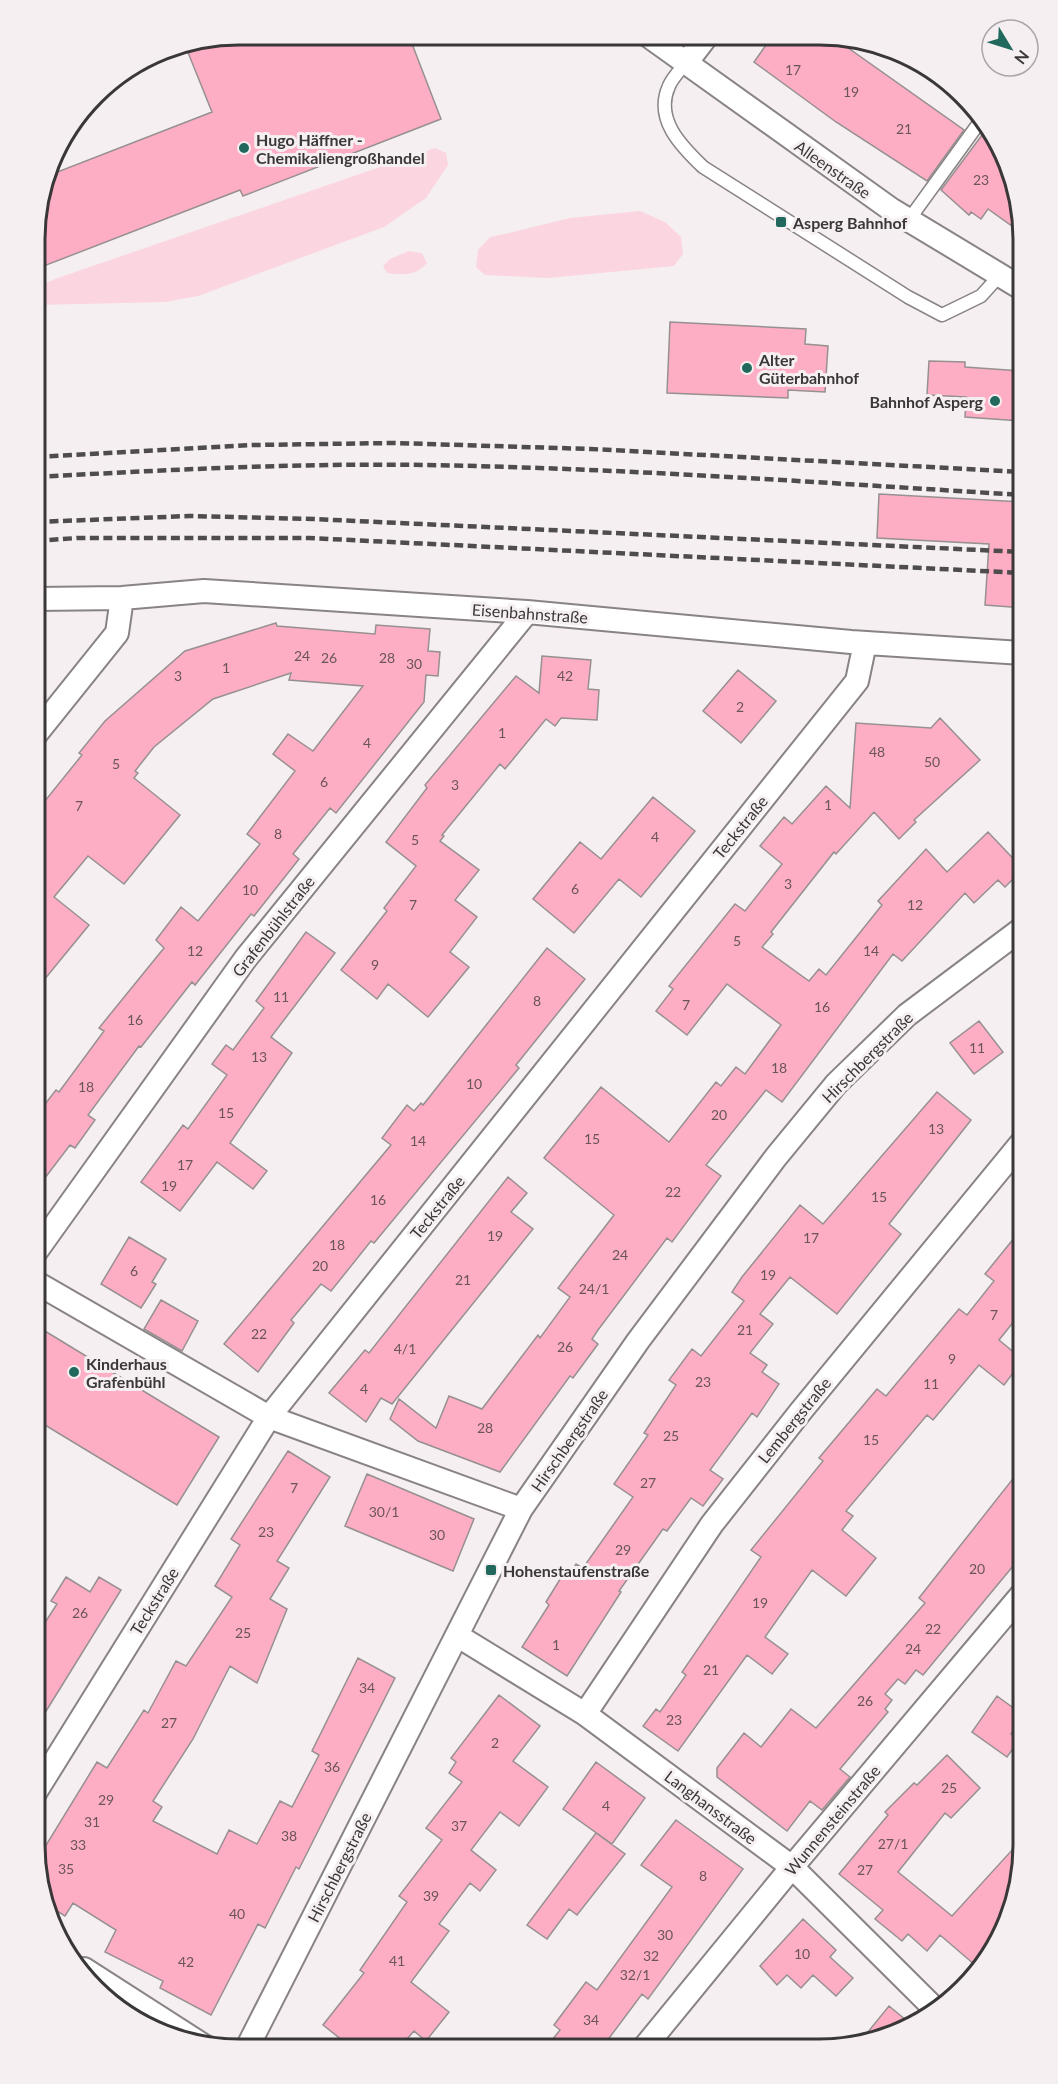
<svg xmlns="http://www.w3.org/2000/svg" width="1058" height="2084" viewBox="0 0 1058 2084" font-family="Lato,sans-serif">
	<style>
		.green { fill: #fbd5df }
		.building { fill: #feaec4; stroke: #969091; stroke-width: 1.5 }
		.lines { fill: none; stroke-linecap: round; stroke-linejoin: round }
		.service-casing { stroke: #898384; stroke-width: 15 }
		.minor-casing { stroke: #898384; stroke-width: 26 }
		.service { stroke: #fff; stroke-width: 12 }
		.minor { stroke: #fff; stroke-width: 22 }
		.rail { stroke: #4e4c4c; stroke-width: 4.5; stroke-dasharray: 9 4.5; stroke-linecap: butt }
		.poi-dot { fill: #21685d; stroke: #f6eff1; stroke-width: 2 }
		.labels { text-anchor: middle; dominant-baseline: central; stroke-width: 6; stroke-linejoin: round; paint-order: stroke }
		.number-label { font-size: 14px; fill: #6a555a }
		.poi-label { font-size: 16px; font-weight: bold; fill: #393737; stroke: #f6eff1; text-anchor: start }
		.street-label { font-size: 16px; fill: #393737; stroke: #f6eff1 }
		.rim { fill: none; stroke: #393737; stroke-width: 3 }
	</style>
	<rect width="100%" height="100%" fill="#f6eff1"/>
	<path class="green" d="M435,148l11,5 2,12 -22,33 -42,29 -186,69 -33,6 -129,3v-18l22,-9z
		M640,211l25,11 16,15 2,17 -9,12 -126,12 -63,-3 -9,-8 2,-17 12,-13 19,-4 61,-15z
		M409,251l13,2 5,10c-11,13 -24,12 -40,10l-4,-7 7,-7z"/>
	<path class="building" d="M239,34l170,2 32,83 -198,77 -3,-6 -204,79v-57l11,-36 165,-64 -25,-62 27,-11z
		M771,38h63l130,92 -37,51 -91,-59 -82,-60z
		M985,131l28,42 10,61 -35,-25 -7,10 -10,-7 -2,3 -28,-25z
		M670,322l136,7 -1,15 23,2 -3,46 -37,-2v8l-121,-5z
		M929,361l36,1v5l58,4v50l-58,-4 1,-20 -39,-2z
		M879,494l144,8v106l-38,-3 4,-61 -112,-6z
		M276,623l1,3 98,8 1,-9 54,4 -2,22 12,1 -2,24 -12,-1 -2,27 -88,111 -6,-5 -37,46 6,5 -45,57 -3,-2 -56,71 -3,-3 -51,65 -2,-1 -51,69 7,5 -20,28 -5,-3 -35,46v-74l21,-27 3,2 45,-61 -5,-3 65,-80 -8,-8 25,-33 17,14 62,-77 -13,-10 48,-63 -22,-17 15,-20 25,17 50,-65 -74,-6 2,-7 -78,26 -59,48 -19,24 3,2 -4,5 46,37 -56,69 -36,-28 -34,41 35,28 -54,66 1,-179 46,-57 -3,-2 26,-32 80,-70z
		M542,656l49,4 -3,29 11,1 -2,30 -36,-2 -6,8 -9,-7 -41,50 -5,-5 -58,71 2,1 -4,5 39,29 -24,30 22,17 -27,35 19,15 -41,50 -40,-33 -11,15 -36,-29 46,-59 -3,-3 32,-42 -30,-24 41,-54 -2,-3 91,-109 23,17z
		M738,670l38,31 -35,42 -38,-32z
		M940,718l40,42 -66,60 2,2 -17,17 -25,-27 -38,42 -2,-2 -63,80 2,2 -11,13 47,34 10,-12 7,6 56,-70 -4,-4 48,-52 21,23 41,-40 35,37 -18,18 -7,-7 -24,23 -9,-10 -63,68 -9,-7 -111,148 -16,-12 -60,75 15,11 -49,66 -5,-4 -69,92 -6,9 6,5 -25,34 -3,-2 -70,96 -82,-31 -28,-22 9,-20 37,29 13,-32 33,13 56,-74 2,3 30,-41 -12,-9 56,-73 -70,-57 57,-71 68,55 47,-60 5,4 15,-19 9,7 36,-49 -54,-41 -40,51 -31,-24 17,-22 -4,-3 66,-82 10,7 37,-47 -22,-18 24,-29 8,7 34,-38 24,22 6,-85 75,5z
		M653,797l42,34 -54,66 -22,-18 -45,54 -41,-34 47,-57 21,17z
		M306,932l29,21 -64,84 21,16 -62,90 37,28 -14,18 -36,-27 -37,49 -39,-29 42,-57 5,4 39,-54 -15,-11 14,-19 7,5 31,-42 -8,-7z
		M547,948l38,31 -69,86 3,3 -145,175 -3,-2 -40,50 -10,-7 -30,36 3,3 -36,49 -34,-28 167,-199 -9,-7 25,-33 7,6 7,-8 2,2z
		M979,1021l24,31 -29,22 -24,-31z
		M937,1092l34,28 -82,104 12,10 -64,80 -47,-37 -30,37 13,10 -23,29 17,12 -5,7 17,12 -22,33 -5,-4 -42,57 13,9 -20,27 -12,-8 -24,33 -4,-2 -44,62 2,1 -54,84 -45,-29 27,-42 -3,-3 16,-26 5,3 9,-15 7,4 50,-71 -19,-13 34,-49 -4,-2 32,-48 -7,-5 23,-31 9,7 43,-55 -12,-9 10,-15 58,-72 23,19z
		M508,1177l19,16 -16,19 22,17 -141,175 -11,-6 -15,24 -37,-29 36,-43 4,3z
		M1023,1227v83l-24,30 24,20 -19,25 -25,-20 -46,55 -6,-5 -81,96 7,5 -11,14 34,28 -30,38 -34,-26 -47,67 23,17 -16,20 -25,-19 -69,96 -35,-25 13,-17 4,3 26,-37 -4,-3 79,-115 -10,-7 72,-89 -4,-3 58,-69 9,7 73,-87 8,6 27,-34 -9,-7z
		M129,1237l37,22 -14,23 4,2 -15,24 -40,-24z
		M161,1300l37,21 -16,30 -38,-22z
		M35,1325l184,112 -42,68 -142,-86z
		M288,1451l42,26 -53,84 12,7 -19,31 17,10 -30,74 -27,-17 -37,73 -40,62 9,6 -9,14 64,33 12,-24 28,14 23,-43 12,6 27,-52 -7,-4 46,-93 37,20 -96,191 -3,-2 -31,61 -7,-4 -47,91 -51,-27 3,-7 -58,-29 11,-22 -43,-27 -8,13 -21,-13 -7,-43 60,-98 10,6 37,-58 4,3 28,-52 10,5 46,-69 -17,-11 25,-41 -9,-6z
		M1023,1466v88l-100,121 -7,-5 -11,14 -7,-5 -13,15 7,6 -7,9 3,3 -48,57 10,8 -28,33 -12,-9 -23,30 -70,-54v-9l27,-35 17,14 30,-38 25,19 109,-125 -6,-5z
		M367,1474l107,45 -21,52 -108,-45z
		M66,1577l24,15 9,-15 22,13 -86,139v-91l22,-34 -6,-3z
		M499,1695l41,31 -27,35 35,26 -29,39 -19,-14 -29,38 25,20 -16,21 -10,-8 -31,41 10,7 -38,51 38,30 -23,29 -12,-10 -15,17h-47l-29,-23 41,-52 -4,-3 47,-68 -8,-6 43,-56 -16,-12 36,-46 -13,-9 7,-11 -5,-4z
		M997,1696l26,19 -12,19 8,6 -12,17 -35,-25z
		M947,1755l33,33 -29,30 -6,-5 -47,59 54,44 71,-78v21l-15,64 -33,42 -35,-30 -13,16 -19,-17 -6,7 -27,-22 8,-9 -44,-36 49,-59 -3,-3 29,-29 3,2z
		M596,1762l49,36 -33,46 -49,-35z
		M676,1820l67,49 -95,130 -6,-5 -41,55h-56l15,-19 -6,-5 32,-43 11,8 75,-103 -31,-22z
		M596,1833l29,21 -48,61 -8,-6 -22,30 -20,-14z
		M803,1919l33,31 -6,7 23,21 -17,18 -23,-21 -12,13 -14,-13 -10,10 -17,-19z
		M889,2006l23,19 -27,14 -26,4z"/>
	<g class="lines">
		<defs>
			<path id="service" d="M686,63c-6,7 -14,15 -17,23 -15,33 12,60 34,81l205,130 34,18 39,-19 19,-21
				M908,221l71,-98"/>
			<path id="minor" d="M650,37l242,173 131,79
				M686,63l20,-26
				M36,599l86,-1 82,-7 323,21 324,30 172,11
				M36,734l81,-101 5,-35
				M35,1253l211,-295 281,-346
				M35,1282l234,135 252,92
				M458,1636l127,78 207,153 145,144
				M585,1714l127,-190 89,-113 222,-270
				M35,1793l234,-376 588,-736 8,-38
				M84,1969l120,77
				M247,2048l274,-539 117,-168 138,-184 60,-73 71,-69 116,-87
				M643,2049l149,-182 231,-274"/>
		</defs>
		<use href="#service" class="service-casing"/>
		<use href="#minor" class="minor-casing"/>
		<use href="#service" class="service"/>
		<use href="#minor" class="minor"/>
		<path class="rail" d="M36,457l217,-12 141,-2 197,6 432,23
			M36,477c129,-7 258,-14 387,-12 200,3 401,18 600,30
			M36,522l153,-6 124,3 710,33
			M36,541l41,-3h232l714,35"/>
	</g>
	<g class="poi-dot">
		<circle cx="244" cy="148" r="6"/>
		<rect x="775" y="216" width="12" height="12" rx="3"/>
		<circle cx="747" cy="368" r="6"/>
		<circle cx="995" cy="401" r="6"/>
		<circle cx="74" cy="1372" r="6"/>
		<rect x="485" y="1564" width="12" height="12" rx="3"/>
	</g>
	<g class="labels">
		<g class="number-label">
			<text x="793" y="69">17</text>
			<text x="851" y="91">19</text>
			<text x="904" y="128">21</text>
			<text x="981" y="179">23</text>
			<text x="302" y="655">24</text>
			<text x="329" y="657">26</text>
			<text x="387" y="657">28</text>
			<text x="414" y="663">30</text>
			<text x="226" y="667">1</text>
			<text x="178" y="675">3</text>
			<text x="565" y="675">42</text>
			<text x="740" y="706">2</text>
			<text x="502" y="732">1</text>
			<text x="367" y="742">4</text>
			<text x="877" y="751">48</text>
			<text x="932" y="761">50</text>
			<text x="116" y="763">5</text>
			<text x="324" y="781">6</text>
			<text x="455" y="784">3</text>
			<text x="828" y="804">1</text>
			<text x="79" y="805">7</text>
			<text x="278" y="833">8</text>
			<text x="655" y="836">4</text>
			<text x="415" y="839">5</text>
			<text x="788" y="883">3</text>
			<text x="575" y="888">6</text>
			<text x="250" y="889">10</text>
			<text x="413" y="904">7</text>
			<text x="915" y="904">12</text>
			<text x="737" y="940">5</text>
			<text x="195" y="950">12</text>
			<text x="871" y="950">14</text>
			<text x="375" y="964">9</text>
			<text x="281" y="996">11</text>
			<text x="537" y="1000">8</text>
			<text x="686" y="1004">7</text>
			<text x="822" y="1006">16</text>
			<text x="135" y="1019">16</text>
			<text x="977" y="1047">11</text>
			<text x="259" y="1056">13</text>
			<text x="779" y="1067">18</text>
			<text x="474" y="1083">10</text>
			<text x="86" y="1086">18</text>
			<text x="226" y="1112">15</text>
			<text x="719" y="1114">20</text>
			<text x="936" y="1128">13</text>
			<text x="592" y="1138">15</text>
			<text x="418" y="1140">14</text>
			<text x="185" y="1164">17</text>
			<text x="169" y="1185">19</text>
			<text x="673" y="1191">22</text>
			<text x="879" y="1196">15</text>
			<text x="378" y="1199">16</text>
			<text x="495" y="1235">19</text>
			<text x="811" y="1237">17</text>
			<text x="337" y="1244">18</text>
			<text x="620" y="1254">24</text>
			<text x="320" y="1265">20</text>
			<text x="134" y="1270">6</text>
			<text x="768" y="1274">19</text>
			<text x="463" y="1279">21</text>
			<text x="594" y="1288">24/1</text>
			<text x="994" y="1314">7</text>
			<text x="745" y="1329">21</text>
			<text x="259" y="1333">22</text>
			<text x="565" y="1346">26</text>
			<text x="405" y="1348">4/1</text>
			<text x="952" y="1358">9</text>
			<text x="703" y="1381">23</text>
			<text x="931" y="1383">11</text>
			<text x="364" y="1388">4</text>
			<text x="485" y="1427">28</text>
			<text x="671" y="1435">25</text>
			<text x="871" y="1439">15</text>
			<text x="648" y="1482">27</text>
			<text x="294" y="1487">7</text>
			<text x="384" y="1511">30/1</text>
			<text x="266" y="1531">23</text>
			<text x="437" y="1534">30</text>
			<text x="623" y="1549">29</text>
			<text x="977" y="1568">20</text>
			<text x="760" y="1602">19</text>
			<text x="80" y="1612">26</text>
			<text x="933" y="1628">22</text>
			<text x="243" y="1632">25</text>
			<text x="556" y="1644">1</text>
			<text x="913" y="1648">24</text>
			<text x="711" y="1669">21</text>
			<text x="367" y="1687">34</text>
			<text x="865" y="1700">26</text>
			<text x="674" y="1719">23</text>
			<text x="169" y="1722">27</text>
			<text x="495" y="1742">2</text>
			<text x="332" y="1766">36</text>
			<text x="949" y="1787">25</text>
			<text x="106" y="1799">29</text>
			<text x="606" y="1805">4</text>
			<text x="92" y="1821">31</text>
			<text x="459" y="1825">37</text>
			<text x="289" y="1835">38</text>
			<text x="893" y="1843">27/1</text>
			<text x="78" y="1844">33</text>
			<text x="66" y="1868">35</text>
			<text x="865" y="1869">27</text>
			<text x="703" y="1875">8</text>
			<text x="431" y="1895">39</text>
			<text x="237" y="1913">40</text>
			<text x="665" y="1934">30</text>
			<text x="802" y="1953">10</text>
			<text x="651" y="1955">32</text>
			<text x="397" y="1960">41</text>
			<text x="186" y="1961">42</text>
			<text x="635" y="1974">32/1</text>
			<text x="591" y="2019">34</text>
		</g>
		<g class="poi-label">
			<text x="256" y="139">Hugo Häffner -<tspan x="256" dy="18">Chemikaliengroßhandel</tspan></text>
			<text x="793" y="222">Asperg Bahnhof</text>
			<text x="759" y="359">Alter<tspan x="759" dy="18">Güterbahnhof</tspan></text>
			<text x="983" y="401" text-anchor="end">Bahnhof Asperg</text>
			<text x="86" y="1363">Kinderhaus<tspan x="86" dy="18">Grafenbühl</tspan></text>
			<text x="503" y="1570">Hohenstaufenstraße</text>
		</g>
		<g class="street-label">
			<text transform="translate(833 169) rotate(35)">Alleenstraße</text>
			<text transform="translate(530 613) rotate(4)">Eisenbahnstraße</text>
			<text transform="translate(740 827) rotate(-51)">Teckstraße</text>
			<text transform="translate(273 926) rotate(-52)">Grafenbühlstraße</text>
			<text transform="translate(867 1057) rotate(-45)">Hirschbergstraße</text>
			<text transform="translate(437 1207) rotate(-51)">Teckstraße</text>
			<text transform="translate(794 1420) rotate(-51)">Lembergstraße</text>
			<text transform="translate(569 1440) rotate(-55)">Hirschbergstraße</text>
			<text transform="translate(154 1601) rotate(-58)">Teckstraße</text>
			<text transform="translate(711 1807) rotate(37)">Langhansstraße</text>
			<text transform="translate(832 1820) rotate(-50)">Wunnensteinstraße</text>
			<text transform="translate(339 1867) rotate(-63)">Hirschbergstraße</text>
		</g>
	</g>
	<path d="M0 0H1058V2084H0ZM239 45H819A194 194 0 0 1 1013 239V1845A194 194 0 0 1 819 2039H239A194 194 0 0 1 45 1845V239A194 194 0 0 1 239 45Z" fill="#f6eff1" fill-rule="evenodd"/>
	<path class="rim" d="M239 45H819A194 194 0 0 1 1013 239V1845A194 194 0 0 1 819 2039H239A194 194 0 0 1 45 1845V239A194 194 0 0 1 239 45Z"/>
	<g transform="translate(1010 48) rotate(128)"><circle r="28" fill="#f6eff1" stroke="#aaa5a7" stroke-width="1.5"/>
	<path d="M0-4.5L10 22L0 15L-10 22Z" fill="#21685d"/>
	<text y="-9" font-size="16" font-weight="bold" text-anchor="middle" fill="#393737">N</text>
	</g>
</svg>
